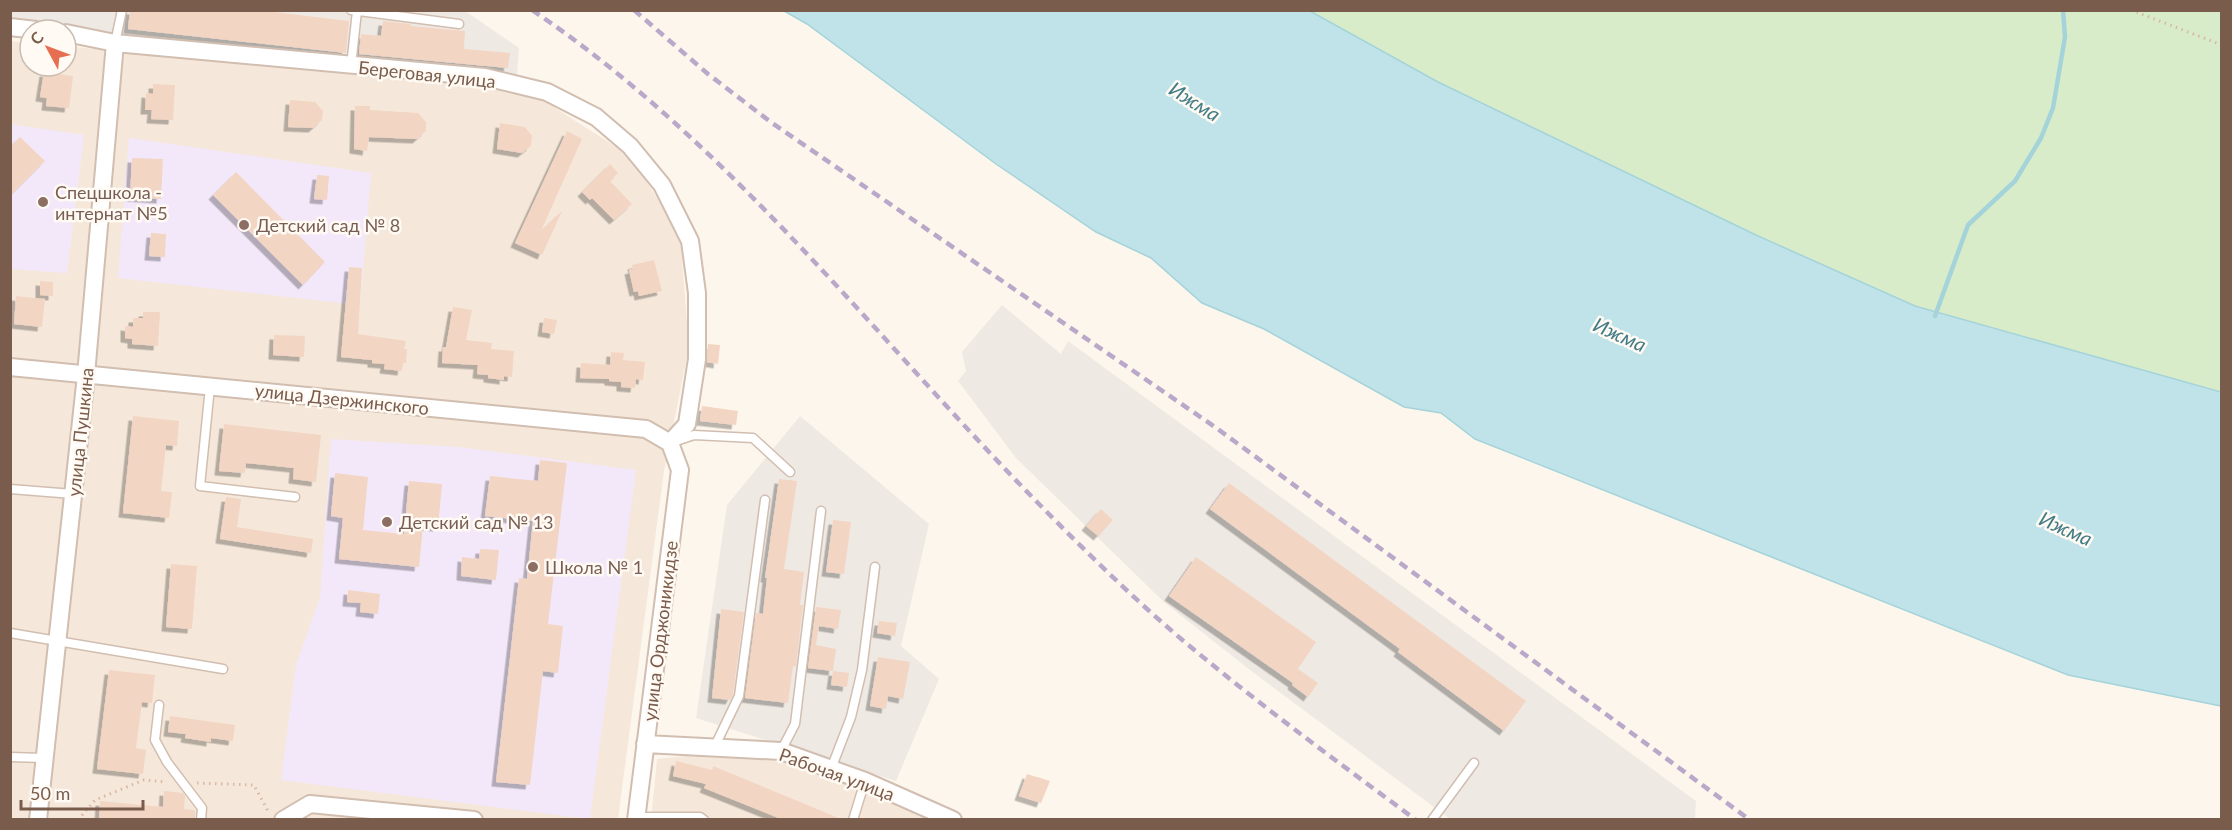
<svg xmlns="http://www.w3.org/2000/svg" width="2232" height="830" viewBox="0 0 2232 830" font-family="Lato,sans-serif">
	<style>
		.residential { fill: #f5e8da }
		.industrial { fill: #efe9e4 }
		.education { fill: #f3e8fa }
		.green { fill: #d8ecc9 }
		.water { fill: #bfe3e8; stroke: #a5d3da; stroke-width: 1.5 }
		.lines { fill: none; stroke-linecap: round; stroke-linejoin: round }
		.stream { stroke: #a5d3da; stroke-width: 4.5 }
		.building { fill: #f3d5c3; filter: url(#shadow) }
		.lane-casing { stroke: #d1beb0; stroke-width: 11 }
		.street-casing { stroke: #d1beb0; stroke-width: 20 }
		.path { stroke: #d9b8a5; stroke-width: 3; stroke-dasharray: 1.5 4.5; stroke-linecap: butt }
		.lane { stroke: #fff; stroke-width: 8 }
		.street { stroke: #fff; stroke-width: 16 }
		.rail { stroke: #b9a8c9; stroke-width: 4.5; stroke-dasharray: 9 6; stroke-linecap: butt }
		.education-dot { fill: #8d6e63; stroke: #fffaf3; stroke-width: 2 }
		.labels { text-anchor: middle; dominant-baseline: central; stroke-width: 5; stroke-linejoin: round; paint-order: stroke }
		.street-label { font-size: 18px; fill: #7a5c4d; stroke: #fffaf3 }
		.education-label { font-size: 18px; fill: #785e54; stroke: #fffaf3; text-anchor: start }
		.water-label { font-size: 20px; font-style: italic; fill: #437c86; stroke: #fffaf3 }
	</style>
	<defs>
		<filter id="shadow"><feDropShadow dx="-4.5" dy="4.5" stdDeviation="0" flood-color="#0004"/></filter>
	</defs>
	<rect width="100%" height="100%" fill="#fdf6ec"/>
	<path class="residential" d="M10,41l20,2v23h36v-20l429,43 46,10 88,56 51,78 9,114 -25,124 -46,348h-607z
		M704,754l81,8 63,20 86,38h-283l6,-61z"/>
	<path class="industrial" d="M10,11h455l54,37 -2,27 -385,-39 -121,-19z
		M1002,305l59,49 7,-13 628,460 -1,18h-245l-200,-149 -85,-67 -149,-145 -58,-77 8,-10 -4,-19z
		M800,416l129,108 -28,122 38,33 -43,102 -200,-63 31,-213z"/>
	<path class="education" d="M10,124l74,11 -17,138 -56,-4z
		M129,138l242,35 -11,132 -242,-27z
		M331,439l128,8 177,23 -46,349 -309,-39 15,-115 24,-67z"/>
	<path class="green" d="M1310,11h911v381l-306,-86 -159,-71 -318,-153z"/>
	<path class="water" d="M784,11h526l128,71 318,153 159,71 306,86v314l-153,-31 -593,-236 -34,-26 -37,-6 -140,-78 -62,-26 -51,-45 -55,-26 -100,-68 -189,-140z"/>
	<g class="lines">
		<path class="stream" d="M1935,316l33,-91 47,-44 26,-43 12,-30 12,-71 -2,-27"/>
	</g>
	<path class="building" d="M130,10h127l92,11 -3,32 -218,-24z
		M383,21l28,3v2l54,5 -1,18 46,4 -2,15 -149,-14 2,-20 20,2z
		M44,72l29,4 -4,32 -23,-2 1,-8 -7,-1z
		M153,84l22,1 -2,35 -22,-1 1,-9h-7l1,-17 7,1z
		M290,100l25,2 8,9 -1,9 -9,8 -25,-1z
		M355,106h15v4l48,3 8,9v9l-9,8 -48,-2 -2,14 -13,-2z
		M500,123l25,4 7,9 -1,10 -9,7 -25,-4z
		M567,131l15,8 -41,92 21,-20 -20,44 -27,-12z
		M20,137l25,24 -35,35v-49z
		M132,158l31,1 -2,40 -31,-2z
		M610,164l8,9 -8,8 22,23 -18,16 -22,-22 -2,2 -8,-8z
		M236,172l89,90 -22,23 -90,-90z
		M317,175l12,1 -2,24 -13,-1z
		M151,233l15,1 -1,23 -16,-1z
		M654,260l8,31 -23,5 -1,-5 -4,1 -5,-22 4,-1 -1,-4z
		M349,267l13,1 -4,66 48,7 -2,8h3l-1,14h-3l-1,8 -18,-2 1,-5 -13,-1v-3l-31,-3z
		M40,281l13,1v14l-13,-1z
		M16,296l29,3 -3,28 -28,-3z
		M453,307l19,3 -6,30 26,3 -1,6 23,2 -2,26 -8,-1v4l-16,-2v-3l-11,-1 1,-9 -36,-2 1,-16h3z
		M143,312h17l-2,34 -26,-2v-5l-7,-1v-12l8,1v-9h10z
		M544,318l13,2 -3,14 -12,-2z
		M274,335l31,1 -1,21 -31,-2z
		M708,344l12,1 -2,19 -11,-2z
		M611,352l13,1 -1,7 22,2 -2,18 -7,-1 -1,9 -14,-1v-5l-12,-1v-2l-29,-1 1,-15 29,2z
		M702,406l36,5 -2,14 -36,-4z
		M133,416l46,5 -2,25 -11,-1 -5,46 11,1 -3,26 -46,-5z
		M224,424l97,11 -5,47 -23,-3 1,-11 -48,-5 -1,10 -26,-2z
		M540,460l27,3 -19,161 15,2 -5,47 -15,-2 -13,114 -34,-3 23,-204 8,1 6,-58 -48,-5 5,-40 48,5z
		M335,473l33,4 -5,53 41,4 5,-53 33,3 -4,43 -15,-1 -4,41 -80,-8 4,-41 -12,-2z
		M779,479l18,2 -13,88 20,3 -4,33h3l-7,61h-3l-5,37 -43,-5 11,-85 7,1 4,-36h-2z
		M1229,483l297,218 -22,30 -106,-79 2,-3 -190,-140z
		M226,497l15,2 -4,28 76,12 -2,14 -91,-14z
		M1101,509l12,11 -15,16 -12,-10z
		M833,520l18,2 -7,52 -18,-2z
		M480,549l19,1 -3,30 -35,-4 1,-19 17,2z
		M1196,557l120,85 -18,27 20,14 -10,14 -16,-12 1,-2 -124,-87z
		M171,564l26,2 -5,63 -26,-2z
		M348,590l32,4 -2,20 -18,-2 1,-9 -14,-1z
		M816,607l25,3 -3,19 -19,-3 -3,19 20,4 -3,22 -25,-3z
		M721,609l23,3 -11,82 -3,6 -18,-2z
		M879,621l18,2 -2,13 -18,-3z
		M878,657l32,5 -7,37 -15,-3 -2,13 -16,-3z
		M109,670l46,5 -3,28 -10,-1 -6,46 10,2 -3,24 -46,-5z
		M833,671l16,2 -2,14 -16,-2z
		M170,716l65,9 -2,16 -22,-3v4l-26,-4 1,-4 -18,-2z
		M676,761l36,9 1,-4 128,53h-60l-77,-31 2,-4 -33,-8z
		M1027,774l23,7 -9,22 -22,-7z
		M164,791l19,2 2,3 -1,13 11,1v9h-96l1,-18 63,6z"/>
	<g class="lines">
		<defs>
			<path id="lane" d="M351,10l108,14
				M115,43l7,-33
				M351,66l6,-55
				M210,387l-10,99 95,11
				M676,441l18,-6 59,3 37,34
				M10,489l63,5
				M10,633l213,36
				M159,705l-4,35 12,22 35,46 -1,12
				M714,748l25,-52 26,-196
				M781,751l14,-27 26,-213
				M10,757l34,1
				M831,769l20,-52 11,-47 13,-103
				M636,817h64l4,3
				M853,820l12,-39
				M1432,820l42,-57"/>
			<path id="street" d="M10,27l26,3
				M66,33l49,10 370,34 62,15 49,25 34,29 32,39 28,56 7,52v66l-10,65 -17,19
				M10,367l636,62 24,14
				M645,744l136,7 84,30 88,39
				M38,820l48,-445 29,-332
				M283,820l27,-16 164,16
				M636,820l44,-350 -10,-27"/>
		</defs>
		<use href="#lane" class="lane-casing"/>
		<use href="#street" class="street-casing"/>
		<path class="path" d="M2131,10l91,35
			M197,783l57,2 15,28
			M78,820l17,-20 49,-20 22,2"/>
		<use href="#lane" class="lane"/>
		<use href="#street" class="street"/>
		<path class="rail" d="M532,10c196,132 341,325 505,492 55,56 111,111 172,160 67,55 137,106 207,158
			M634,10l74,64 64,49 443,304 535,393"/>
	</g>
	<g class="education-dot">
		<circle cx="43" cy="202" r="6"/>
		<circle cx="244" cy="225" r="6"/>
		<circle cx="387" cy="522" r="6"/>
		<circle cx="533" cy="567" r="6"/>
	</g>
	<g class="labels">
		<g class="street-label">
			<text transform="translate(427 74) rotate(6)">Береговая улица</text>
			<text transform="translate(342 399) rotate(6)">улица Дзержинского</text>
			<text transform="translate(80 432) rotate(-84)">улица Пушкина</text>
			<text transform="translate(660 631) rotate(-83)">улица Орджоникидзе</text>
			<text transform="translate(837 774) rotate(20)">Рабочая улица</text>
		</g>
		<g class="education-label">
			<text x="55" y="192">Спецшкола -<tspan x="55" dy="21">интернат №5</tspan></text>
			<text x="256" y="225">Детский сад № 8</text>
			<text x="399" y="522">Детский сад № 13</text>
			<text x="545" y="567">Школа № 1</text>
		</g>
		<g class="water-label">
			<text transform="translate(1195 101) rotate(32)">Ижма</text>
			<text transform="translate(1620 334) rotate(24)">Ижма</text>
			<text transform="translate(2066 528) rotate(24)">Ижма</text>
		</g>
	</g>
	<rect width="2232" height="830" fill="none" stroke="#7a5c4d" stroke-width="24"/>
	<g transform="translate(48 48) rotate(311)"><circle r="28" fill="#fffaf3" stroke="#cabbb1" stroke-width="1.5"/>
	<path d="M0-4.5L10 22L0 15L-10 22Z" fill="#e76f51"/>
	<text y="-9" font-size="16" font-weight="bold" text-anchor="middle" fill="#7a5c4d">С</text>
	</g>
	<path d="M21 800v9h122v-9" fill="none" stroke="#7a5c4d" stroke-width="3"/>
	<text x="30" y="800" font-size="18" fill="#7a5c4d" stroke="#fffaf3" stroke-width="4.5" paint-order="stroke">50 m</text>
</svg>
